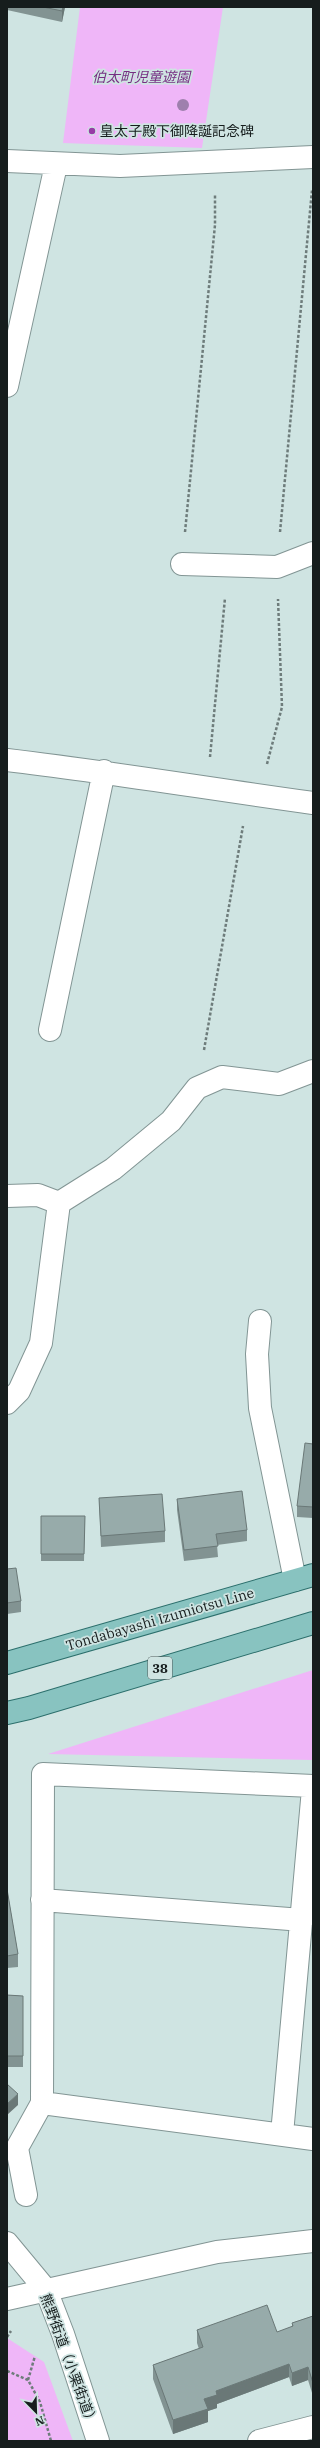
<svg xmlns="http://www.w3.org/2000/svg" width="320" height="2448" viewBox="0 0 320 2448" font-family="'IBM Plex Serif','Noto Sans JP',serif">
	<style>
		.green { fill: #efb6f8 }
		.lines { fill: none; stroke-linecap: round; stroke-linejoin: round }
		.minor-casing { stroke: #829594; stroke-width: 24 }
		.major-casing { stroke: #2c6f6c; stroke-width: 24 }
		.path { stroke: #6e7c7b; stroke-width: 2.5; stroke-dasharray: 3 2; stroke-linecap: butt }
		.minor { stroke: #fff; stroke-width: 22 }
		.major { stroke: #88c3c0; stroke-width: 22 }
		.tree { fill: #9e80ad }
		.wall { fill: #829392 }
		.shaded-wall { fill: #6a7877 }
		.building { fill: #97abaa; stroke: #6a7877 }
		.poi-dot { fill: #973ba6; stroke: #cfe4e2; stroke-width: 1.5 }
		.labels { text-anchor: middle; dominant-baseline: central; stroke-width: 3.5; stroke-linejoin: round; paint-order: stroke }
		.shield { fill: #cfe4e2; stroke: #4e5958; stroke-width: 1 }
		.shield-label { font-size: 13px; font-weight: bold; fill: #161d1d }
		.park-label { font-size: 14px; font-style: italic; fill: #762e82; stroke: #cfe4e2 }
		.poi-label { font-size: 14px; fill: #161d1d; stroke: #cfe4e2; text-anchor: start }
		.street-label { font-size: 14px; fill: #161d1d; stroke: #cfe4e2 }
	</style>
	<rect width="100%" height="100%" fill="#cfe4e2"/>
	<path class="green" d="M80,7h143l-21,141 -139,-5z
		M313,1670v90l-265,-6z
		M7,2338l37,24 29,79h-66z"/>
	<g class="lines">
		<defs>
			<path id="minor" d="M7,161l113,5 193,-9
				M7,386l49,-221
				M182,564l95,3 36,-14
				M7,760c102,12 204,29 306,43
				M50,1030l54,-259
				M7,1196l31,-1 21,8
				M260,1321l-3,33 3,54 35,172
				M7,1403l12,-12 22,-48 18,-140 54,-34 58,-48 26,-33 25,-11 57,7 34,-13
				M42,1900l260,20
				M42,2103l271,36
				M282,2134l31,-345
				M26,2195l-9,-47 25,-45 1,-329 270,12
				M7,2243l39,47 17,44 35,107
				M7,2299l210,-47 96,-11
				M259,2441l54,-14"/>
			<path id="major" d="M7,1663l306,-88
				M7,1713l22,-5 284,-85"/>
		</defs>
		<use href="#minor" class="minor-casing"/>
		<use href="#major" class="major-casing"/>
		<path class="path" d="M185,532l30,-307v-31
			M280,532l32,-342
			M210,757l15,-159
			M267,764l15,-57 -4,-108
			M204,1050l39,-224
			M7,2337l4,-6
			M7,2371l21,9 12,22 11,39
			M28,2380l7,-24"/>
		<use href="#minor" class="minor"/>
		<use href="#major" class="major"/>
	</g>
	<circle class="tree" cx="183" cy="105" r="6"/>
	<path class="wall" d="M7,7h58l-3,15 -55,-12z
		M313,1444v74l-16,-1v-11z
		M99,1498l66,33v11l-64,5z
		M177,1499l70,31v11l-30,4 1,12 -34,4 -7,-51z
		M41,1516h44l-1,45h-43z
		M7,1569l14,32v11l-14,2z
		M7,1889l11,65v13l-11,1z
		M7,1995l16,1v71h-16z
		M313,2316v80l-5,-16 -16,6 -3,-9 -72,27v4l-9,3v11l-35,12 -20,-55v-14l46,-16 -2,-6v-13l80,2 15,-5v-4z"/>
	<path class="shaded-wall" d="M63,7h2l-3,15v-11z
		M18,2094v11l-11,10v-11z
		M289,2364v13l-72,27v4l-9,3v11l-35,12v-14l43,-29z
		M308,2367v13l-16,6v-13z"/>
	<path class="building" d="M43,7h20l-1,4z
		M305,1443l8,1v63l-16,-1z
		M242,1491l5,39 -31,4 2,12 -34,4 -7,-51z
		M162,1494l3,37 -64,5 -2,-38z
		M41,1516h44l-1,38h-43z
		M16,1568l5,33 -14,2v-34z
		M7,1889l11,65 -11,2z
		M7,1995l16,1v60h-16z
		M7,2084l11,10 -11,10z
		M267,2305l10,27 16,-6 -1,-3 21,-7v67l-5,-16 -16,6 -3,-9 -73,27 1,4 -13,4 4,10 -35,11 -20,-55 50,-18 -6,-17z"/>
	<circle class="poi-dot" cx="92" cy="131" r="4"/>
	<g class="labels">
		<rect class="shield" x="148" y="1657" width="24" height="22" rx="3"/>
		<g class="shield-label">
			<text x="160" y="1668">38</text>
		</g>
		<g class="park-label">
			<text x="141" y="77">伯太町児童遊園</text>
		</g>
		<g class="poi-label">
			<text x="100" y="131">皇太子殿下御降誕記念碑</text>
		</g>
		<g class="street-label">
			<text transform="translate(160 1619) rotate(-16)">Tondabayashi Izumiotsu Line</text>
			<text transform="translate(69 2360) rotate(70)">熊野街道（小栗街道）</text>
		</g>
	</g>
	<rect width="320" height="2448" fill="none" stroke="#161d1d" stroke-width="16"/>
	<g transform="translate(36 2412) rotate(157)" stroke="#cfe4e2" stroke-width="3" paint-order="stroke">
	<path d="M0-3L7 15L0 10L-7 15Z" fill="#161d1d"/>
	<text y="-6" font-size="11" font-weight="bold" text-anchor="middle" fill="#161d1d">N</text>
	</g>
</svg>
